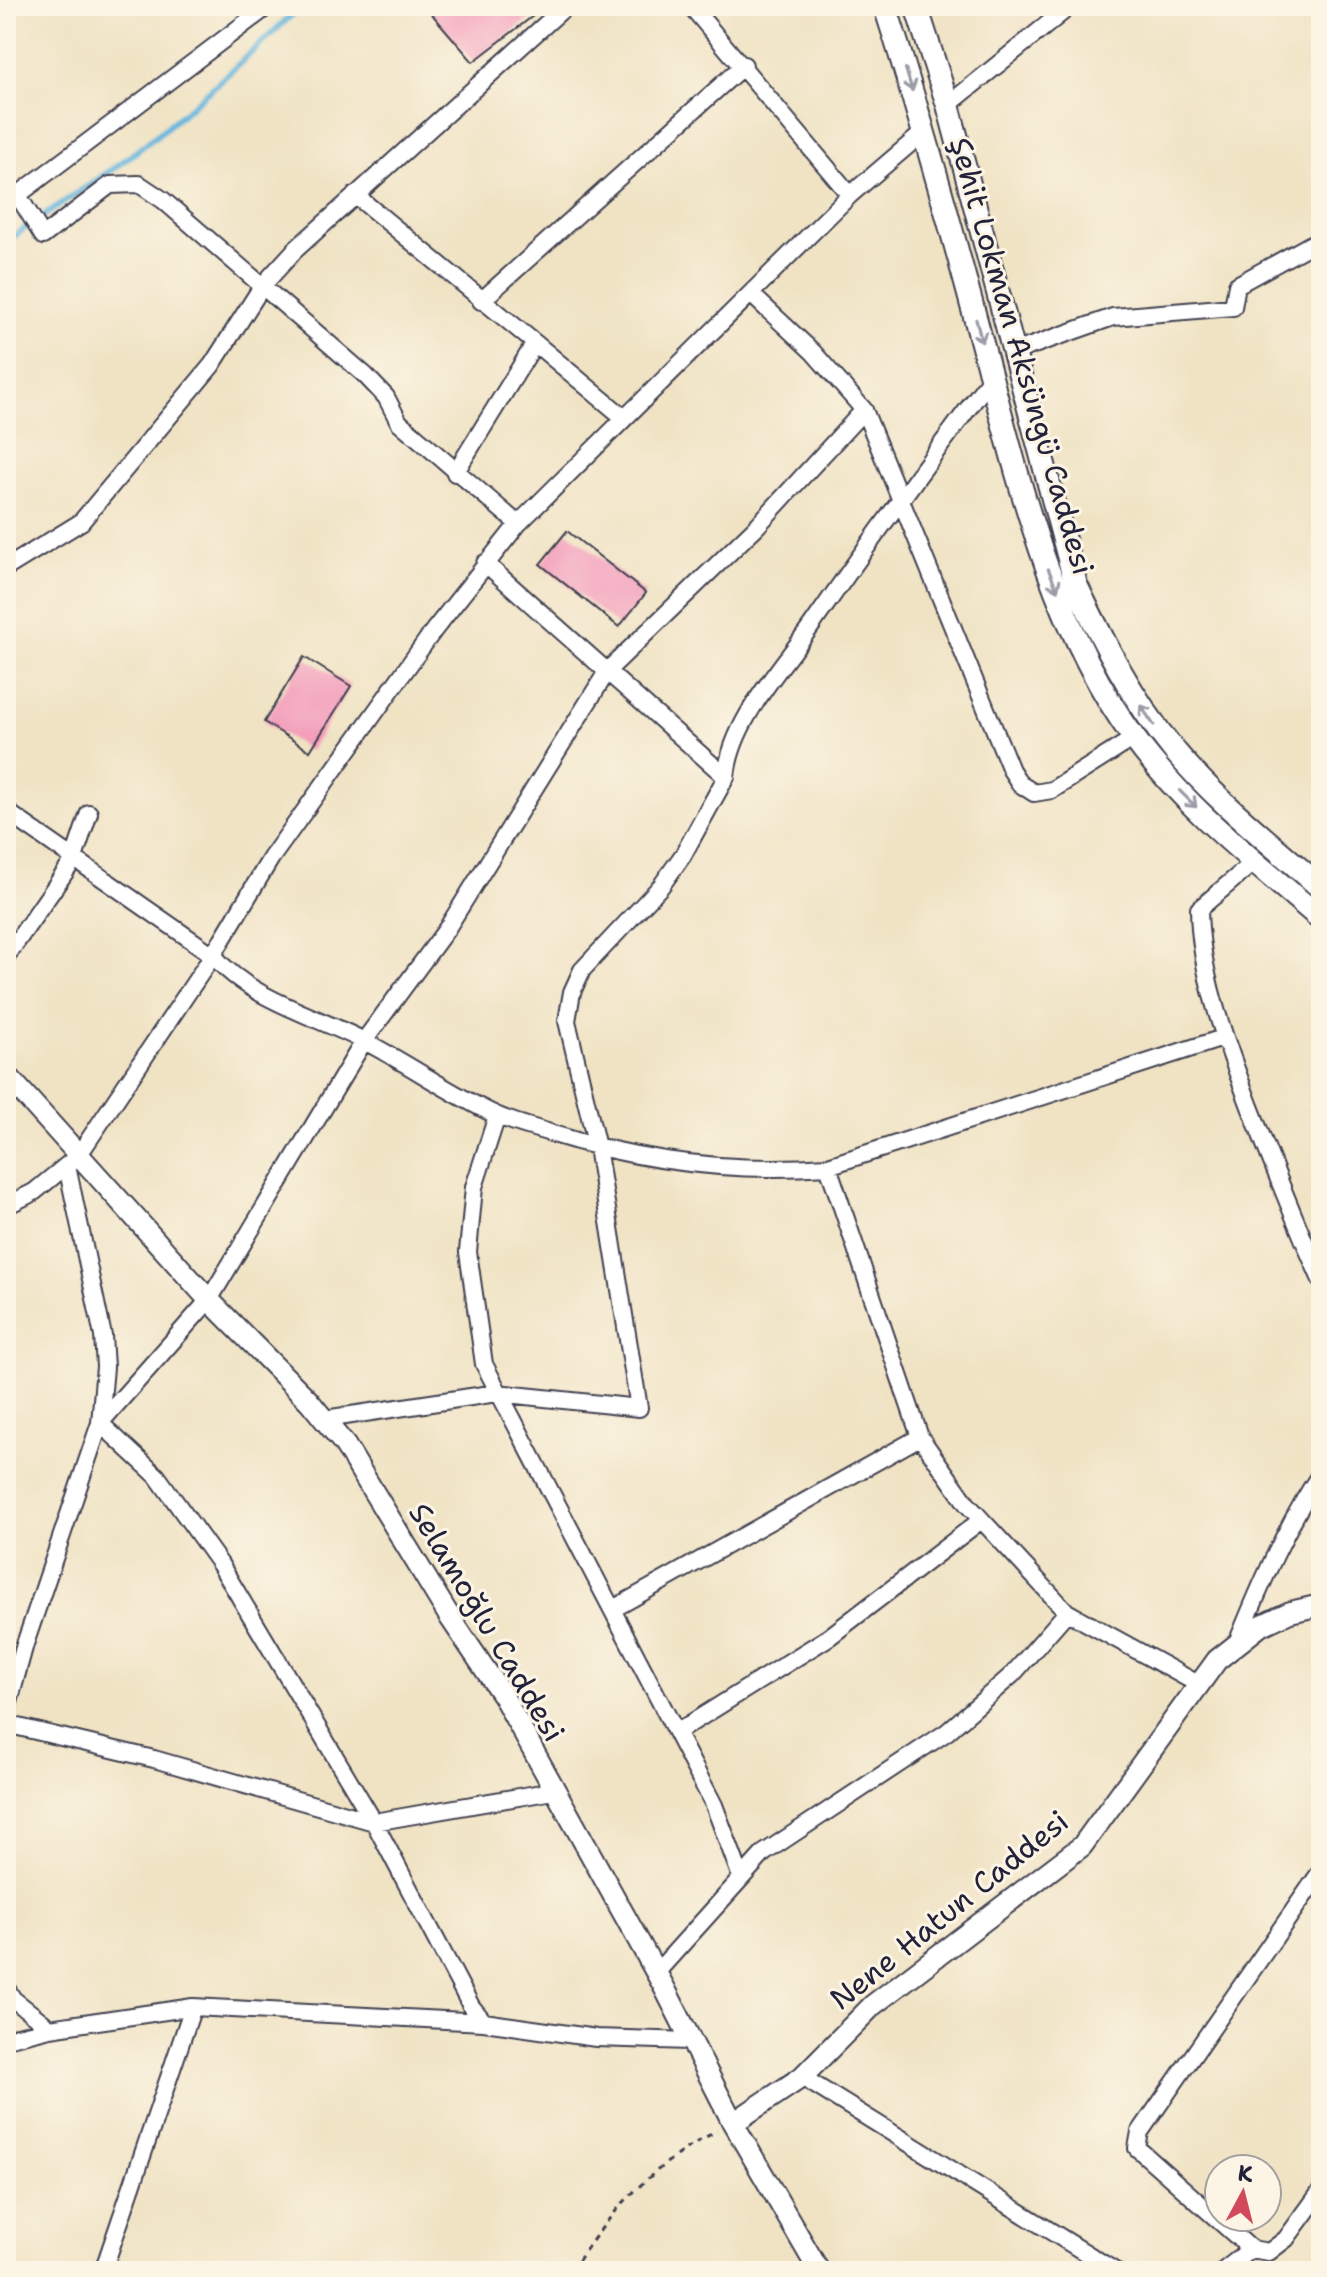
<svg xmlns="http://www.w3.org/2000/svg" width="1327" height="2277" viewBox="0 0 1327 2277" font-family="'Shantell Sans',sans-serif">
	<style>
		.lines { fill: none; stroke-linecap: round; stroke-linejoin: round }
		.stream { stroke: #5fb3db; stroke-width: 6 }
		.building { fill: #f39ebb }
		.minor-casing { stroke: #413f50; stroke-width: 20 }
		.tertiary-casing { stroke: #413f50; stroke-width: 24 }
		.secondary-casing { stroke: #413f50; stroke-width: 26 }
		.path { stroke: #413f50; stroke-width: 3; stroke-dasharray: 6 6; stroke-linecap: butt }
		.minor { stroke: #fff; stroke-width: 16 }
		.tertiary { stroke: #fff; stroke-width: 20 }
		.secondary { stroke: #fff; stroke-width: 22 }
		.oneway { stroke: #9c9ca7 }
		.labels { text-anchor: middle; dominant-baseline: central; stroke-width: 6; stroke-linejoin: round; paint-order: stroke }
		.street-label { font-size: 30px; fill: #22223b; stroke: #fcf5e5 }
	</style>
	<rect width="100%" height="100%" fill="#fcf5e5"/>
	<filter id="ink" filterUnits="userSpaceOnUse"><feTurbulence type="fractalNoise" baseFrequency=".0125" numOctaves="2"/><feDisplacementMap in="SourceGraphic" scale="16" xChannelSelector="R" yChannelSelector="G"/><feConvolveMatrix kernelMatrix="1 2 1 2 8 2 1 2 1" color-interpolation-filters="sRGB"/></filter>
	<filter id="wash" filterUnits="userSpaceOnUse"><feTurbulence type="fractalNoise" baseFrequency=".006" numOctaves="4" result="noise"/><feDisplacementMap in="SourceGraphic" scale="32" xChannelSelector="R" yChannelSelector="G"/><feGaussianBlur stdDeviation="1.8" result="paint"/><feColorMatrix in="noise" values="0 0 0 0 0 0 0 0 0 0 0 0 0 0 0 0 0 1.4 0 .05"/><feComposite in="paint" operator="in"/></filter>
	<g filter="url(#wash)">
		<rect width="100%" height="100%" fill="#f0e3c4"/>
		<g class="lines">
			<path class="stream" d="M6,242c36,-27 75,-50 111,-76 65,-48 125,-104 184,-160"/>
		</g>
		<g id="blocks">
			<path class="building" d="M425,6h121l-73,56z
				M567,531l79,62 -27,34 -79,-63z
				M304,657l47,29 -41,65 -46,-29z"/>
		</g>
	</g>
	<g filter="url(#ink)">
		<use href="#blocks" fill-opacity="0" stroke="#413f50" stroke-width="2"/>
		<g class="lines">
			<defs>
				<path id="minor" d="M691,6l159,189
					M948,105l122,-99
					M355,195l180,148 -80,130
					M19,197l24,39 67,-51 29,-1 24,16 202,175 21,22 13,25 119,102
					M6,204l262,-198
					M752,295l61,57 51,58 147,360 9,14 14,9 18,-3 82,-52
					M481,301l263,-236
					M535,343l87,73
					M1014,352l99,-35 120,-10 4,-22 78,-43
					M6,568l75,-46 131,-157 51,-80 32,-35 271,-244
					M726,777c5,-56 55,-108 86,-152 58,-84 118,-166 179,-247
					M6,811l207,144c36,44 101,60 151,86 45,23 86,53 132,74 18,8 39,13 57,19 90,28 181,39 275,32l395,-128
					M1255,861l-56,48c1,67 27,133 50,195 23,59 46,118 72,176
					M6,957l67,-96 16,-48
					M497,1116l-23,71 -6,65 16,112 230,441 27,72
					M828,1166l92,271 47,67 100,108 131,72
					M6,1206l28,-14 44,-36 135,-201 58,-97 163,-228 84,-106 332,-329 75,-64
					M325,1419l172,-26 142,15 -42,-261 -30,-126 5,-29 10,-22 79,-84 22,-31 43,-78 -241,-214
					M613,1609l307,-172
					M1237,1643c24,-59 49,-117 84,-170
					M6,1713l19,-69 75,-221 5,-56 -2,-31 -36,-170
					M6,1724l148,35 220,63 179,-31
					M677,1732l152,-95 151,-116
					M1321,1871l-181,261 -3,16 114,101 18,3 17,-13 35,-48
					M656,1973l108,-120 183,-121 66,-58 54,-62
					M6,1988l7,11 37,29 143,-21 291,15 112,16 94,3
					M484,2022l-13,-16 -97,-184 -154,-258 -63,-88 -57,-53 109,-123 155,-259 82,-111 162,-260 149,-144 107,-116
					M6,2039l44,-11
					M802,2077l313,194
					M103,2271l90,-264
					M1223,2271l28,-22"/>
				<path id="tertiary" d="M6,1074l203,226 100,101 36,44 106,174 52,77 160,289 70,138 86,148
					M733,2123l69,-46 71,-72 209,-159 135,-186 43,-34 30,-14 31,-7"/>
				<path id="secondary" d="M885,6c35,108 65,217 94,326 37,137 70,290 155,406 51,70 122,125 187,181
					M916,6l32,99 128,480c28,58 56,114 97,164 43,52 98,94 148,139"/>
			</defs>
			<use href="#minor" class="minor-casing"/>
			<use href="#tertiary" class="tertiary-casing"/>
			<use href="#secondary" class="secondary-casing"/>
			<path class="path" d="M572,2271c36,-58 83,-109 145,-140"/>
			<use href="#minor" class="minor"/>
			<use href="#tertiary" class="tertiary"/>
			<use href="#secondary" class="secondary"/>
		</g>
		<defs><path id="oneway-shaft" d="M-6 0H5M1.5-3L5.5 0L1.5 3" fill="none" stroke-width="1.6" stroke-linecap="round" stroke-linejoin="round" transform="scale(2)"/></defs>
		<g class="oneway">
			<use href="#oneway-shaft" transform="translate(909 80) rotate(73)"/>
			<use href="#oneway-shaft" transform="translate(979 331) rotate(75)"/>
			<use href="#oneway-shaft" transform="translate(1053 580) rotate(67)"/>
			<use href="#oneway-shaft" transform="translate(1147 715) rotate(-124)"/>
			<use href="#oneway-shaft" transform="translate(1188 799) rotate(45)"/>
		</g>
	</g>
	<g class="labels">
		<g class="street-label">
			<text transform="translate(1022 356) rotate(74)">Şehit Lokman Aksüngü Caddesi</text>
			<text transform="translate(487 1622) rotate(59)">Selamoğlu Caddesi</text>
			<text transform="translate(949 1910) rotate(-39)">Nene Hatun Caddesi</text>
		</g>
	</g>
	<rect width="1327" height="2277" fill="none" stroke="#fcf5e5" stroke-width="32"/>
	<g transform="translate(1243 2193) rotate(7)"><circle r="38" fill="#fcf5e5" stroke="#a5a1a1" stroke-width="2"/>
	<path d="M0-6L14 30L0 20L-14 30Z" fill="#d1495b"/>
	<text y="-12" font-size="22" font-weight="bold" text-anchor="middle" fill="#22223b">K</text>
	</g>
</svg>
